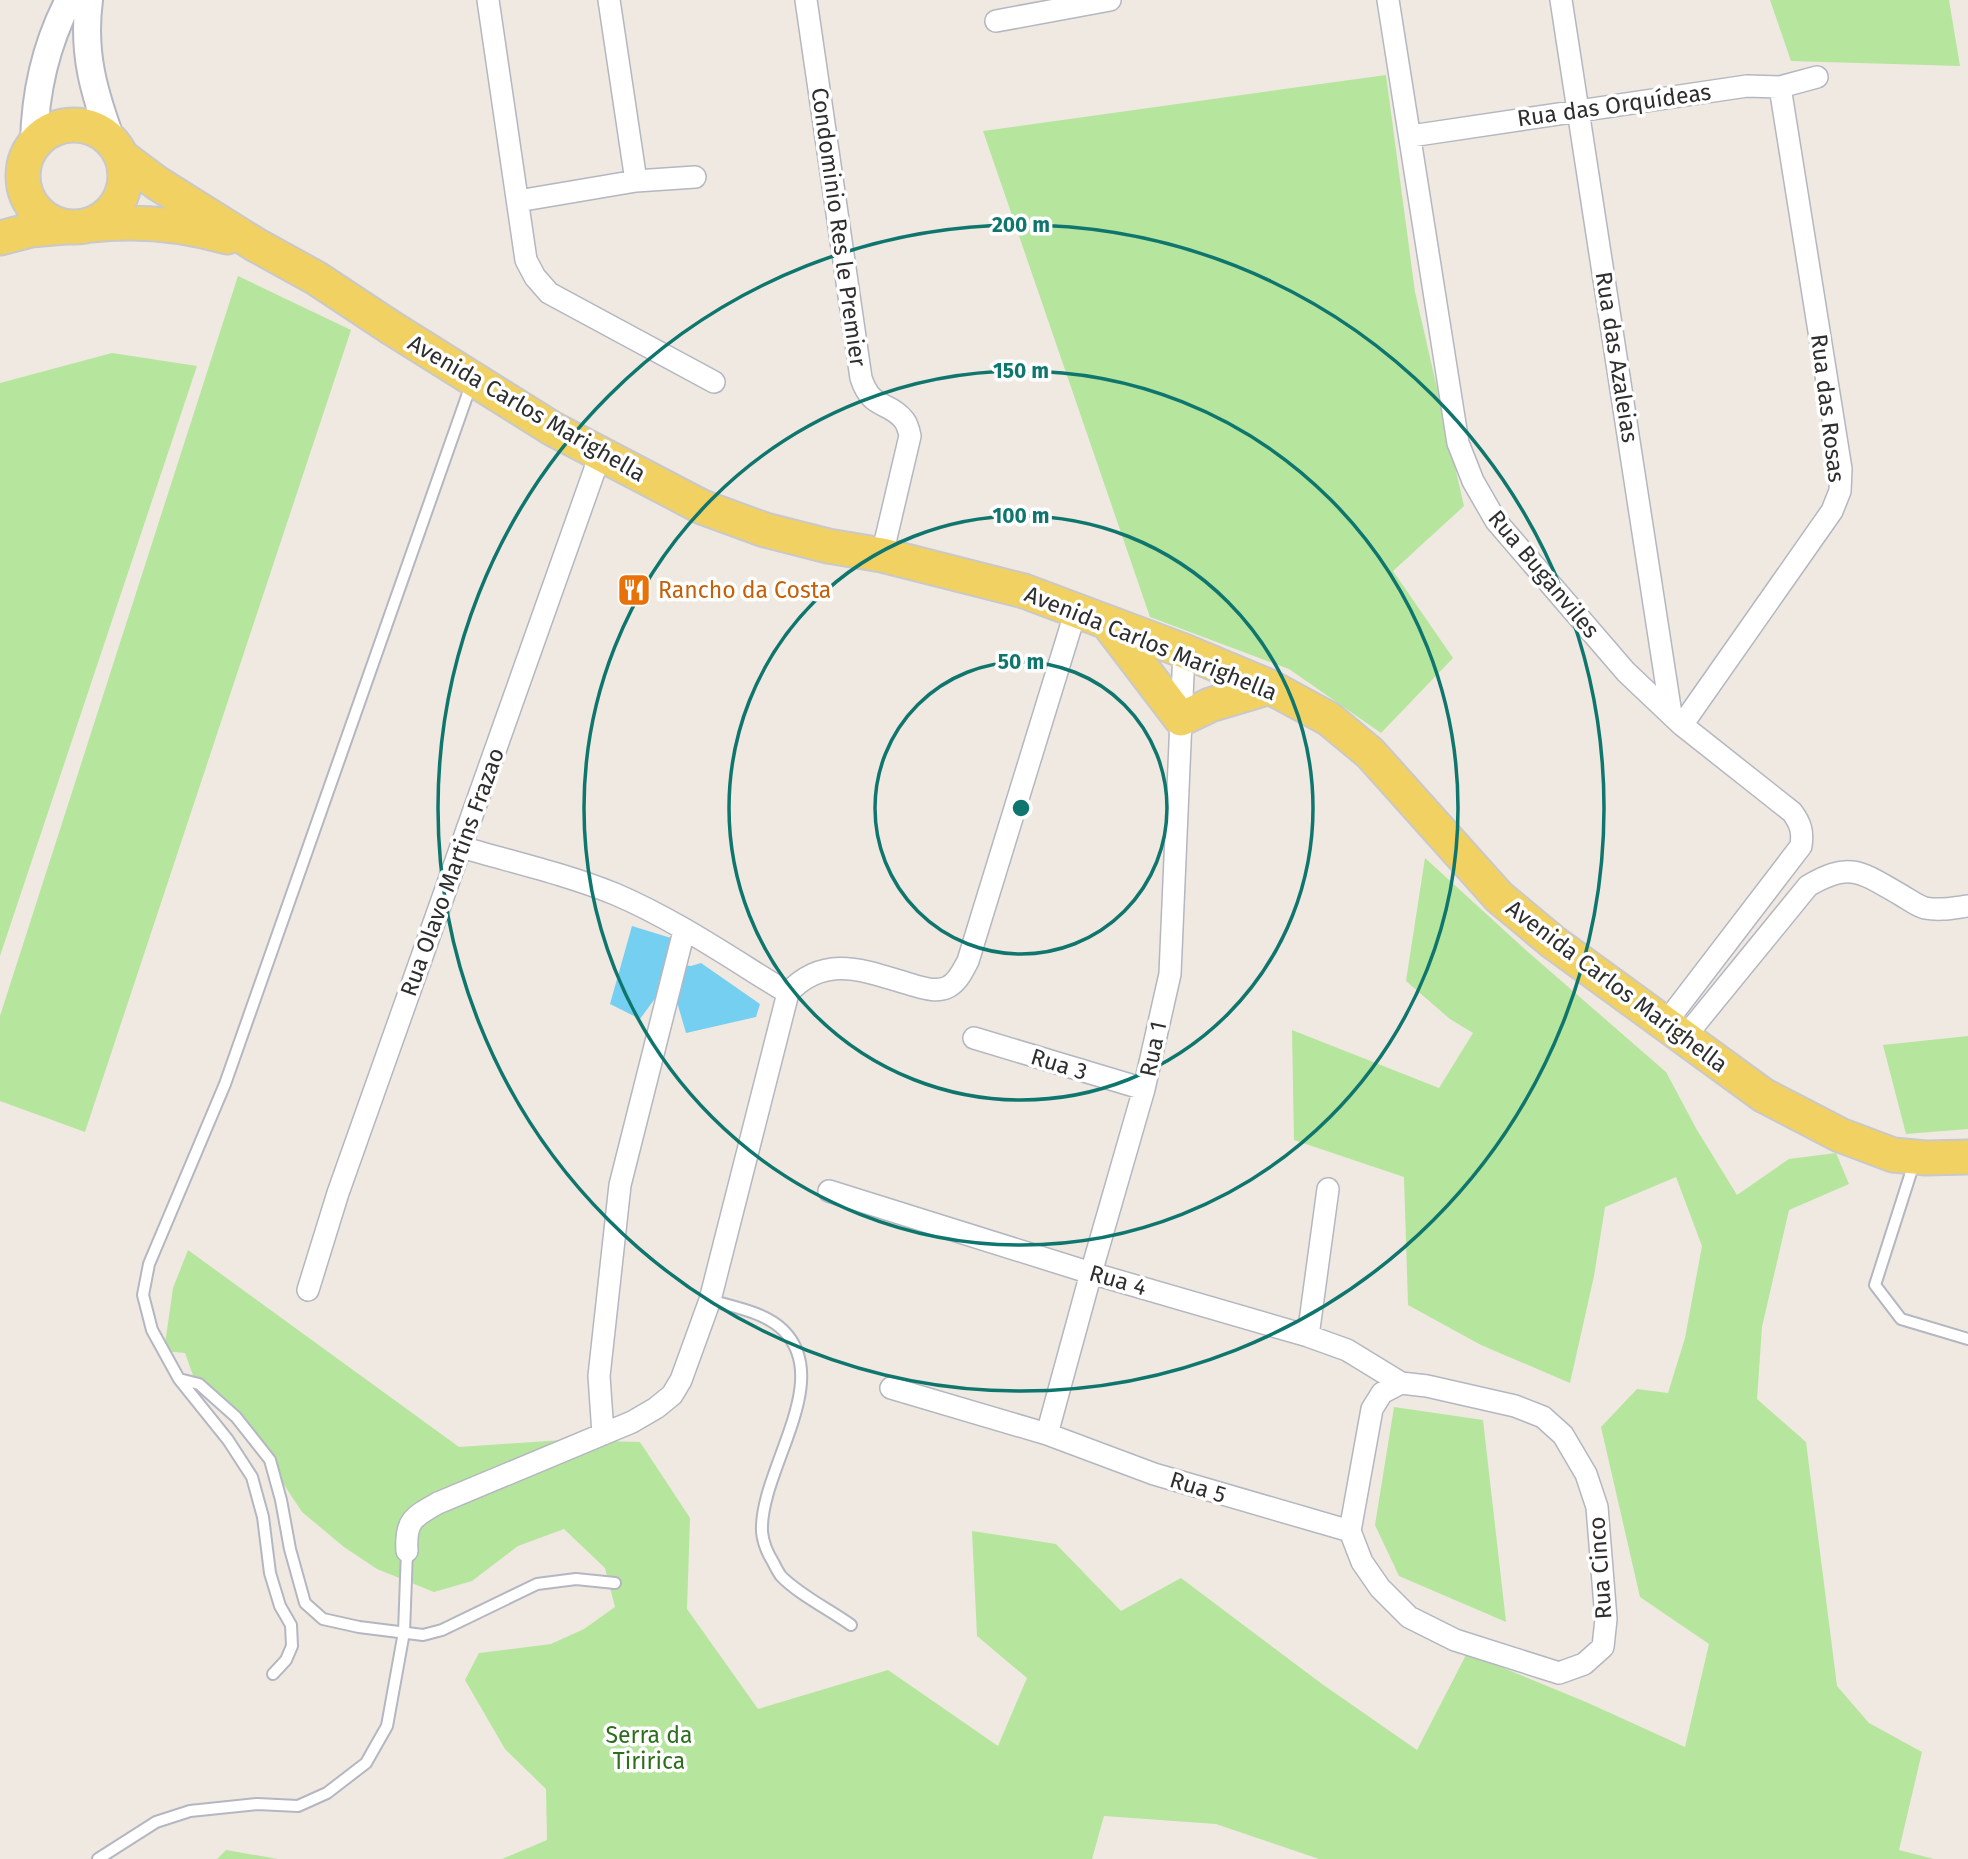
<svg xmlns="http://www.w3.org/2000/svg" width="1968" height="1859" viewBox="0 0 1968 1859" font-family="'Fira Sans',sans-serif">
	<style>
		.green { fill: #b6e59e }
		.water { fill: #75cff0 }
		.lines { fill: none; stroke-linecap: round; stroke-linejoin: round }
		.service-casing { stroke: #b4b7c1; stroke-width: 14 }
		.minor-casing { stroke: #b4b7c1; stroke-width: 24 }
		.tertiary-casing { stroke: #b4b7c1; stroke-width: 30 }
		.primary-casing { stroke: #c9c9c9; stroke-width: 37 }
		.service { stroke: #fff; stroke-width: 10 }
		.minor { stroke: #fff; stroke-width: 21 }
		.tertiary { stroke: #fff; stroke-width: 26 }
		.primary { stroke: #f2d163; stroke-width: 33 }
		.ring { fill: none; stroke: #0f766e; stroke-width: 3.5 }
		.labels { text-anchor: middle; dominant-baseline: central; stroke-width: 7; stroke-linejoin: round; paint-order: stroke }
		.street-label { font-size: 23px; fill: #2e2e2e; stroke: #fff }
		.food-label { font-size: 23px; fill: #c56008; stroke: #fff; text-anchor: start }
		.park-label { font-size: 23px; fill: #2c6e1b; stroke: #fff }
		.centre { fill: #0f766e; stroke: #fff; stroke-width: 3.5 }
		.ring-label { font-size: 21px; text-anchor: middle; font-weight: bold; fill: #0f766e; stroke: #fff; stroke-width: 7; stroke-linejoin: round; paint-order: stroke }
	</style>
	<rect width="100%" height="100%" fill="#efe9e1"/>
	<path class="green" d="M1770,0h179l11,66 -169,-5z
		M1386,75l29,217 49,214 -71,65 60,87 -72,75 -92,-64 -139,-52 -167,-486z
		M238,276l113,54 -266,802 -85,-31v-85z
		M112,353l85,13 -197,590v-573z
		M1425,858l103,94 138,120 31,58 40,65 52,-36 47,-6 13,31 -60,26 -27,117 -5,72 49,43 31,244 32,37 53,29 -23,98 35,9h-615l-103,-35 -112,-8 -12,43h-590l45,-19 -1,-51 -41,-40 -40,-69 14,-27 72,-9 33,-15 31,-22 -10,-39 -41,-39 -46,17 -46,35 -38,11 -57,-23 -33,-22 -42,-35 -39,-59 -69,-75 -9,-25 -21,-2 9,-63 15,-38 271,197 104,-7 77,2 50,76 -3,91 71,100 130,-39 110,76 29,-68 -50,-42 -5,-105 84,13 65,67 60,-33 141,106 95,66 50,-97 119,49 99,45 24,-103 -69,-47 -39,-170 36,-38 31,4 17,-55 17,-92 -26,-69 -71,30 -11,69 -24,107 -89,-38 -73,-40 -4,-128 -110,-37 -2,-110 147,58 34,-55 -23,-14 -44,-38z
		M1968,1036v93l-62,5 -23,-89z
		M1394,1407l89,13 23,202 -107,-46 -24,-51z
		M226,1850l52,9h-61z"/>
	<path class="water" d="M632,926l39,12 -4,25 24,3 10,-3 59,41 -4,13 -70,16 -9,-31 -18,-9 -19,26 -30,-15z"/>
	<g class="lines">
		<defs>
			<path id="service" d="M1915,1160l-40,125 26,34 67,20
				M710,1300c23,7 55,12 73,30 52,51 -24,141 -21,202 1,10 6,22 11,30 2,4 5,10 8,14 17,18 49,34 70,49
				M179,1379l20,5 37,33 34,43 11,40 9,49 15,54 18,16 36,8 64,8 19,-5 95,-46 39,-5 39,4
				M273,1674l13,-14 6,-14 -1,-21 -11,-19 -10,-33 -7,-56 -11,-40 -24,-37 -49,-61 -27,-49 -9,-35 6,-31 76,-180 247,-702
				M98,1859l58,-37 34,-11 67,-7 41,2 29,-13 39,-30 21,-37 17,-94 3,-81"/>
			<path id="minor" d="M488,0l38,260 9,17 14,16 165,89
				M609,0l27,181
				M806,0l55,378c11,33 27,22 43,42 3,4 5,11 6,16l-28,119
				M1388,0l70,443 15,38 23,40 130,151 56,53 110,87c9,12 11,20 9,34l-137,179
				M1561,0l110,714
				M996,21l114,-21
				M1411,136l336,-50 33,1 37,-10
				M518,201l118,-20 59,-4
				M1682,725l150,-214 8,-20 1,-22 -61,-382
				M461,847c51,15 105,27 154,47 61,26 117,65 173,99
				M974,1038l170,51
				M1684,1038l124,-152c42,-25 53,-14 93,9 7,4 16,11 24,13 15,3 28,0 43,-2
				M829,1191l262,82 217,63 39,14 54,33 26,3 88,20 28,11 20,18 23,39 11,33 9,112 -3,28 -19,17 -25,9 -104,-33 -46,-23 -29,-29 -18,-26 -12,-31
				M308,1290l30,-97 262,-738
				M1308,1336l20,-147
				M891,1388l156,46 107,40 196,57
				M603,1434l-4,-58 21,-191 64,-254
				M1047,1434l44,-161 53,-184 26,-115 14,-323
				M1350,1531l22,-122 10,-16 19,-10
				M407,1551c-2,-30 6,-34 31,-48l194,-81 24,-14 16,-13 9,-15 29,-80 78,-307c39,-42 81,-20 128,-7 10,3 22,6 32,1 10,-5 15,-17 20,-26l108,-351"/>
			<path id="tertiary" d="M89,0c-7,53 5,93 23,142
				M34,143c1,-51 11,-97 35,-143"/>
			<path id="primary" d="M23 176a51 51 0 1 1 102 0a51 51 0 1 1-102 0Z
				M121,156l36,27 99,62 60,33 74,49 163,102 149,78 63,23 63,16 54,9 142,36 160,60 86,36 59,32 41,34 129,144 54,45 210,153 77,40 53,20 33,3 42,-1
				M91,225c46,-5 91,-1 136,12
				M0,238l31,-8 34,-3
				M1107,622l74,97 29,-14 60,-18"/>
		</defs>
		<use href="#service" class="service-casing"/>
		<use href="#minor" class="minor-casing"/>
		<use href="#tertiary" class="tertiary-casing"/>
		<use href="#primary" class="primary-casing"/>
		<use href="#service" class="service"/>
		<use href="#minor" class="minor"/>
		<use href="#tertiary" class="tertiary"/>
		<use href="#primary" class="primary"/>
	</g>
	<g class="ring">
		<circle cx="1021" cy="808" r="146"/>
		<circle cx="1021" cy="808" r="292"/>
		<circle cx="1021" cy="808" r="437"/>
		<circle cx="1021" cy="808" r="583"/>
	</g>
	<defs>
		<symbol id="restaurant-square" viewBox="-11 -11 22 22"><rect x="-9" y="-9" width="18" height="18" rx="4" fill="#e8710a" stroke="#fff"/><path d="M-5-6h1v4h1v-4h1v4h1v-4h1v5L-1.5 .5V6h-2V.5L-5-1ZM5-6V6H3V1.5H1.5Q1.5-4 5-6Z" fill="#fff"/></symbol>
	</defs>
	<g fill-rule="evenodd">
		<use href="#restaurant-square" x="615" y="571" width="38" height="38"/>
	</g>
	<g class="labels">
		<g class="street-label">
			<text transform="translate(1614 105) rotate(-8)">Rua das Orquídeas</text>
			<text transform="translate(839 227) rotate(82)">Condominio Res le Premier</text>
			<text transform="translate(1617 357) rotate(81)">Rua das Azaleias</text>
			<text transform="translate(527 408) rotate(30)">Avenida Carlos Marighella</text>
			<text transform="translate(1828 408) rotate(83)">Rua das Rosas</text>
			<text transform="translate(1544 574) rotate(50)">Rua Buganviles</text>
			<text transform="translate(1151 643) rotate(22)">Avenida Carlos Marighella</text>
			<text transform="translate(452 872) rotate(-70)">Rua Olavo Martins Frazao</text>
			<text transform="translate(1617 986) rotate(37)">Avenida Carlos Marighella</text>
			<text transform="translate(1153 1049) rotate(-78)">Rua 1</text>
			<text transform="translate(1059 1064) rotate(17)">Rua 3</text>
			<text transform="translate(1118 1280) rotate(16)">Rua 4</text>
			<text transform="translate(1198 1487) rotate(17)">Rua 5</text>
			<text transform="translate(1600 1568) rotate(-94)">Rua Cinco</text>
		</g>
		<g class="food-label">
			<text x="658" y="590">Rancho da Costa</text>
		</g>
		<g class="park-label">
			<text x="649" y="1735">Serra da<tspan x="649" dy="26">Tiririca</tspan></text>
		</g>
	</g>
	<circle cx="1021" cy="808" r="10" class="centre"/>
	<g class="ring-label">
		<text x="1021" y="232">200 m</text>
		<text x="1021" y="378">150 m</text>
		<text x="1021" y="523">100 m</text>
		<text x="1021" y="669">50 m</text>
	</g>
</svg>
